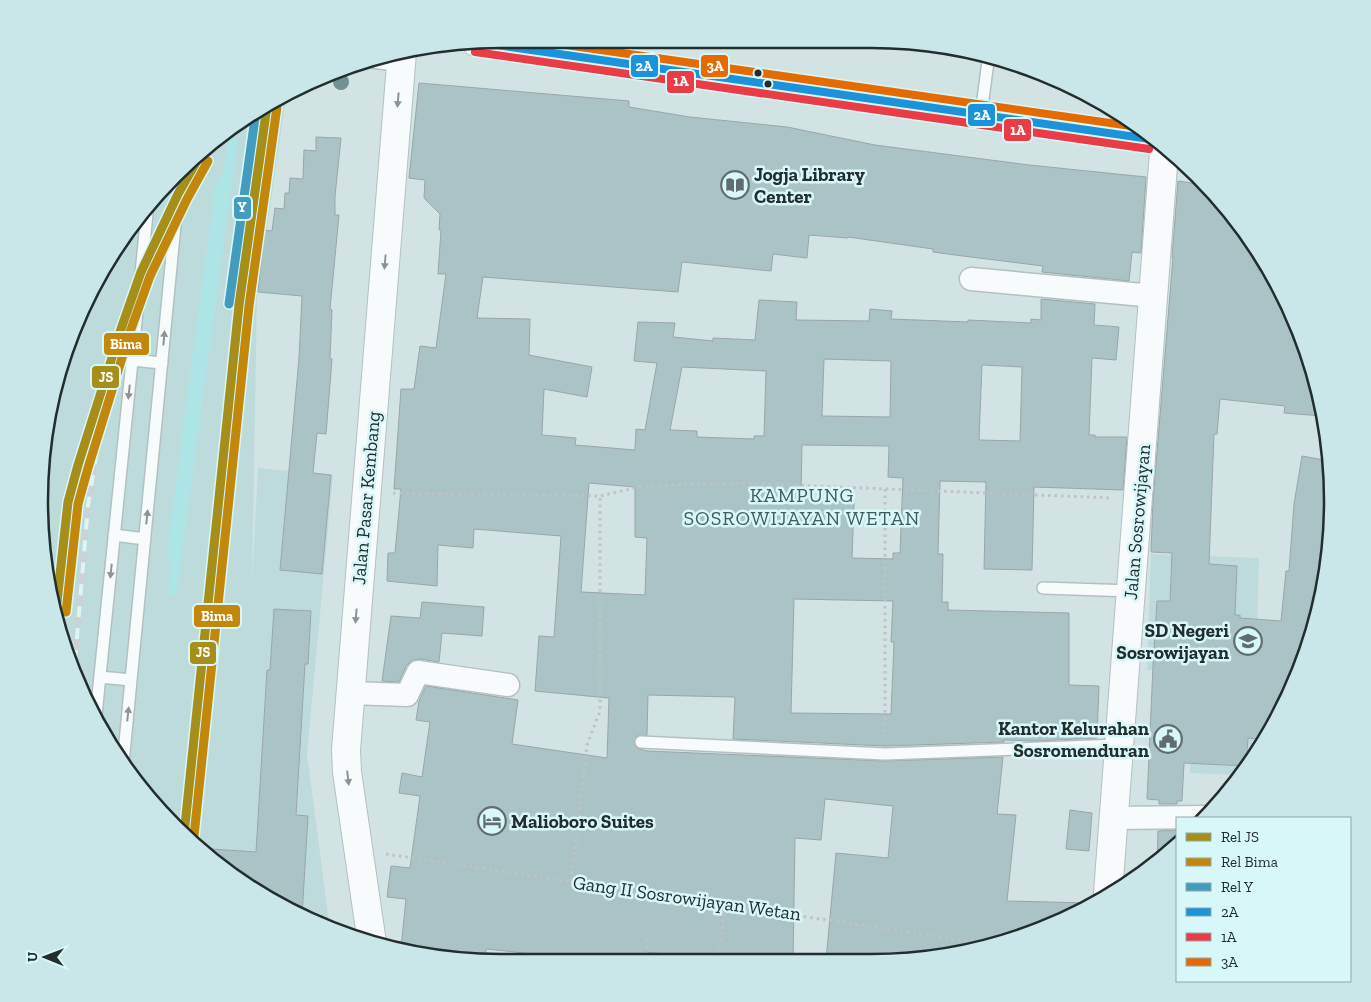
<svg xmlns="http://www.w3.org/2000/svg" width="1371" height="1002" viewBox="0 0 1371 1002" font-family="'Zilla Slab',serif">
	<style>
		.built { fill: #bedbdc; fill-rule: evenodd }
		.green { fill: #ade4e6 }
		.building { fill: #aac4c6; stroke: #99a6a8; fill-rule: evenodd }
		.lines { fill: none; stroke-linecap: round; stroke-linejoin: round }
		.lane-casing { stroke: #b3c0c1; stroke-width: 14 }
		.street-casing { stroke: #b3c0c1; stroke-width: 25 }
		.secondary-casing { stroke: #b3c0c1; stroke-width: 30 }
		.path { stroke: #bec3c4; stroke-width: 3; stroke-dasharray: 2.5 4; stroke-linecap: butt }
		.lane { stroke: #f8fbfb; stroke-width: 11 }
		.street { stroke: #f8fbfb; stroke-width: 22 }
		.secondary { stroke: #f8fbfb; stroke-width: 28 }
		.rail-casing { stroke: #cdd2d2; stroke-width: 5.5 }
		.rail { stroke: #d8f7f8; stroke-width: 4; stroke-dasharray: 11; stroke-linecap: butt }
		.bus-1-casing { stroke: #d8f7f8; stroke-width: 11 }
		.bus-2-casing { stroke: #d8f7f8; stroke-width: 11 }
		.bus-3-casing { stroke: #d8f7f8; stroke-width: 11 }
		.bus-1 { stroke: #1a93db; stroke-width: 8 }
		.bus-2 { stroke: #e93c46; stroke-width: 8 }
		.bus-3 { stroke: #e56a00; stroke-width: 8 }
		.rail-1-casing { stroke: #d8f7f8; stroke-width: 12 }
		.rail-2-casing { stroke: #d8f7f8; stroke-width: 12 }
		.rail-3-casing { stroke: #d8f7f8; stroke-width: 12 }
		.rail-1 { stroke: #a58e1a; stroke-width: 9 }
		.rail-2 { stroke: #c2880c; stroke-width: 9 }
		.rail-3 { stroke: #419cbd; stroke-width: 9 }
		.tree { fill: #709092 }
		.oneway { fill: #8d9494 }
		.bus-dot { fill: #222e2e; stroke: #d8f7f8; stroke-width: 2 }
		.labels { text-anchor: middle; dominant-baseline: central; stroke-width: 5; stroke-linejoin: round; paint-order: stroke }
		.poi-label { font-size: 19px; font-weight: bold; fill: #222e2e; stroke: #d8f7f8; text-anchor: start }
		.street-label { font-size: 19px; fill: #222e2e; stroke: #d8f7f8 }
		.neighbourhood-label { font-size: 20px; letter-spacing: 1px; fill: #415c5d; stroke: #d8f7f8 }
		.rim { fill: none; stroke: #222e2e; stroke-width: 2.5 }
		.line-badge { stroke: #d8f7f8; stroke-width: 2 }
		.badge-label { font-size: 14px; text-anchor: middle; font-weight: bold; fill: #fff }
	</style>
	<rect width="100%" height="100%" fill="#d2e3e4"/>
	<path class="built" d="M859,39h11l119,15 8,4z
		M286,98l-29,198 -5,286 6,-114 75,7 -26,279 23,175 -60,-28 -74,-52 -62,-66 -60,-105 -31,-117v-121l43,-143 68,-101 90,-80z
		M1151,554l108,4 -6,199 -6,7 1,-27 -54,26 52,3 -6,9 -50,-2 3,-102 -46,-1zM1171,563l66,3 -1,35 -66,-1zM1157,601l35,1 -38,64z"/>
	<path class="green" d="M228,137l10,1 -62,459 -8,-5 3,-24 -4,-18 48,-364 8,-13z"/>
	<path class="building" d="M419,83l210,18v6l61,10 97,10 88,18 154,20 117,12 -5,76 -9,-1 -3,29 -87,-9 1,-6 -88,-11 -22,-3v-3l-85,-12v1l-39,-3 -2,23 -34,-4 -2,17 -89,-9 -4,30 -195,-15 -6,41 53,1 -1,36 63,12 -5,30 -43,-8 -2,46 34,3 -1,7 60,5 1,-21 9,1 12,-67 -23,-2 4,-39 37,1 -2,14 40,4v-3l42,2 4,-40 38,2 -1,18 73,1 1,-12 22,2 -1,8 77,3v-2l63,3v-4l10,1v-21l54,5 -1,21 25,2 -3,33 -24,-2 -3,77h6v2h32l-4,53 -89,-3 -2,83 -48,-1 2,-87 -46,-1 -2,73h5l-1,48h6v8l121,3v72l30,1 -2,52 -61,3 -32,-1v2l-119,4 -152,-7 2,-42 -87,-2 -1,40 -10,1 -3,6 3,6 10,3 238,10 118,-4 -6,57 19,1 -9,86 83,2 -43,25 -116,31 -105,1 10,-107 52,5 5,-52 -68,-7 -4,41 -26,-2 -2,122 -68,1v-2l-81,-7 -1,9h-42l-115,-12 -1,13h-15l-69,-14 5,-49 -19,-2 4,-31 19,2 10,-72 -21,-3 3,-20 20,4 8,-55 -14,-2 3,-19 7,-15 92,14 -6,44 95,14 2,-60 -74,-7 4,-55 15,1 7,-101 -87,-7 -1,19 -35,-3 -1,41 -50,-5 1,-28h7l6,-64h-7l7,-100h13l6,-43 16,2 10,-74h-8l3,-44h-2l1,-16 -16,-16 1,-18 -16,-2zM824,359l67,2 -1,56 -68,-1zM982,365l40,2 -2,74 -41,-1zM682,367l84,4 -2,65h-10v3l-57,-2v-6l-27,-1zM802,445l87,1 -1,31 15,1 -3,75h-7v6l-41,-1 2,-56 -41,-1v-5l-12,-1zM589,483l46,4v50l12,1 -2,57 -64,-3zM794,599l99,2 -2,41h3l-3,72 -100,-1z
		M316,137l25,1 -6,58v19h4l-9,94 2,1 -2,49h2l-6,75 -9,-1 -4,40 18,2 -9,99 -42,-4 19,-212 3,-62 -44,-4 6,-62 8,1 3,-23 9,1 1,-16h4l1,-15 13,1 1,-29 12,1z
		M1178,181l20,3 39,35 22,36 -1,15 11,1 15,25 32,85 6,35 -38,-3 1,-7 -65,-7 -3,35h-3l-5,130 28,2 -2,49h5v3l41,3 5,-50h3l5,-67 8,-48 28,5 1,9 -3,92 -20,87 -38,83 -5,8 -17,-2 -2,28 -62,-3 -2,38h-5v3h-18v-4l-12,-1 6,-133 4,-65h13l2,-48 -21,-1 2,-51 20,-244h-1z
		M422,602l62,5 -2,29 -40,-3 -3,29 -19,-3 -8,1 -6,6 -7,16 -17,-1 9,-65 29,2z
		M274,609l37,2 -3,53h-3l-9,151 12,1 -6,100 -32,-15 -74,-53 60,4 11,-182h3z
		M1070,810l22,3 -3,38 -23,-2z
		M1177,830v14l-20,19 1,-32z"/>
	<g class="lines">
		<defs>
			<path id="lane" d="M981,114l8,-60
				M1114,134l3,-22
				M132,360l30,3
				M114,535l31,4
				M1043,588l88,3
				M100,677l31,3
				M96,715l52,-511
				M641,742l244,12 234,-9
				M123,763l57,-590"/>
			<path id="street" d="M376,57l25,3
				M971,279l183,17
				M350,693l57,2 11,-23 90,13
				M1115,818l91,-1"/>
			<path id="secondary" d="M476,42l674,97
				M1108,893l56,-741
				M372,943l-25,-171 -1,-22 56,-698"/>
		</defs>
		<use href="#lane" class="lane-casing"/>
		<use href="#street" class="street-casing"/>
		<use href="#secondary" class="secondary-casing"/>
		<path class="path" d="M338,74l12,3
			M885,489v247
			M393,493l207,3 44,-10 95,-3 373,15
			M386,854l602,90
			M571,881l16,-136 13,-34v-215
			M645,961l3,-25
			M718,961l7,-57"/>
		<use href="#lane" class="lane"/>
		<use href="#street" class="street"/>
		<use href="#secondary" class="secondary"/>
		<defs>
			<path id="rail" d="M75,661l13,-155 24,-147"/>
		</defs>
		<use href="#rail" class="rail-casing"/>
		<use href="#rail" class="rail"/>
		<defs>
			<path id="bus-1" d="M476,42l674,97"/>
			<path id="bus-2" d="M475,52l674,97"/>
			<path id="bus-3" d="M524,39l614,88"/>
		</defs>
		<use href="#bus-1" class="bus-1-casing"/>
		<use href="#bus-2" class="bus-2-casing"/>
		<use href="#bus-3" class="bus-3-casing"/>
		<use href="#bus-1" class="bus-1"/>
		<use href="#bus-2" class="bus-2"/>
		<use href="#bus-3" class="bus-3"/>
		<defs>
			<path id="rail-1" d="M56,611l12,-109 10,-37 43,-136 20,-57 37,-78 21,-37
				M184,835l55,-530 28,-199"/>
			<path id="rail-2" d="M66,612l12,-108 10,-36 42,-136 20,-56 37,-77 21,-38
				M194,836l55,-530 28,-199"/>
			<path id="rail-3" d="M229,304l27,-193"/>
		</defs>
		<use href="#rail-1" class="rail-1-casing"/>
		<use href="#rail-2" class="rail-2-casing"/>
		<use href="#rail-3" class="rail-3-casing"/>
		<use href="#rail-1" class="rail-1"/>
		<use href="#rail-2" class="rail-2"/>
		<use href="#rail-3" class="rail-3"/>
	</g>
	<circle class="tree" cx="341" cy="82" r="8"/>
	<defs><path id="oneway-solid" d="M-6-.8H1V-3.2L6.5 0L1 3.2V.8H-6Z" transform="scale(1.25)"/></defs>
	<g class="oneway">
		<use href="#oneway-solid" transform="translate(398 100) rotate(95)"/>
		<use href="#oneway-solid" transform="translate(385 262) rotate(95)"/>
		<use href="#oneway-solid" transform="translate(164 338) rotate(-85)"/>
		<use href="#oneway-solid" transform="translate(129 392) rotate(96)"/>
		<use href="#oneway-solid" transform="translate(147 517) rotate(-84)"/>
		<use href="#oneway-solid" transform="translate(111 571) rotate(96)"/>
		<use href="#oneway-solid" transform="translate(356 616) rotate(95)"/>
		<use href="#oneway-solid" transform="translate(128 714) rotate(-84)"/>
		<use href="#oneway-solid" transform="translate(348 778) rotate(83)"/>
	</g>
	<defs>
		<symbol id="library-ring" viewBox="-11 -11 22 22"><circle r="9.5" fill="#d8f7f8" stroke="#606d6e" stroke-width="1.5"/><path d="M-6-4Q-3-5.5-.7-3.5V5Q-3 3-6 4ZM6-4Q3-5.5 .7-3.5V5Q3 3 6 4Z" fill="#606d6e"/></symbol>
		<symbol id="school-ring" viewBox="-11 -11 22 22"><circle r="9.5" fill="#d8f7f8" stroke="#606d6e" stroke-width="1.5"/><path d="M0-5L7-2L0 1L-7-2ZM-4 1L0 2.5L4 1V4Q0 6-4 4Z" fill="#606d6e"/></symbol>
		<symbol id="civic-ring" viewBox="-11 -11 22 22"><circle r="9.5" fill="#d8f7f8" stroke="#606d6e" stroke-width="1.5"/><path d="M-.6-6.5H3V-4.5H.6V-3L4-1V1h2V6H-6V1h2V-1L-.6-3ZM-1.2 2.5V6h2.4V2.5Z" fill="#606d6e"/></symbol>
		<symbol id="hotel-ring" viewBox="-11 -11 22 22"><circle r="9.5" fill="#d8f7f8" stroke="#606d6e" stroke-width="1.5"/><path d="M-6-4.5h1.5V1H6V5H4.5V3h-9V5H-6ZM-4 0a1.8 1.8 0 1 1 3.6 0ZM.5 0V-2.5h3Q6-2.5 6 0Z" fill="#606d6e"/></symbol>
	</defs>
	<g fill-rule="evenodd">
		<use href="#library-ring" x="719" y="169" width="32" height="32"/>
		<use href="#school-ring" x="1232" y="625" width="32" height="32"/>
		<use href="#civic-ring" x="1152" y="723" width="32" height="32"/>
		<use href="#hotel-ring" x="476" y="805" width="32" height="32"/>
	</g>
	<g class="bus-dot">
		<circle cx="758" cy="73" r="4.5"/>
		<circle cx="768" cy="84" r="4.5"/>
	</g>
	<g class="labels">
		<g class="poi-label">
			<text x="754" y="174">Jogja Library<tspan x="754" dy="22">Center</tspan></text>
			<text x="1229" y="630" text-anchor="end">SD Negeri<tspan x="1229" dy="22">Sosrowijayan</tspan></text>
			<text x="1149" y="728" text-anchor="end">Kantor Kelurahan<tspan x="1149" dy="22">Sosromenduran</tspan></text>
			<text x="511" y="821">Malioboro Suites</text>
		</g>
		<g class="street-label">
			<text transform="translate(366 498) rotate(-85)">Jalan Pasar Kembang</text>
			<text transform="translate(1137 522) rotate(-85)">Jalan Sosrowijayan</text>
			<text transform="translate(687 898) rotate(8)">Gang II Sosrowijayan Wetan</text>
		</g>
		<g class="neighbourhood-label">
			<text x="802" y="495">KAMPUNG<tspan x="802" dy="23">SOSROWIJAYAN WETAN</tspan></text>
		</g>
	</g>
	<path d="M0 0H1371V1002H0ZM501 48H871A453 453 0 0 1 1324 501V501A453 453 0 0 1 871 954H501A453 453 0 0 1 48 501V501A453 453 0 0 1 501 48Z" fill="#c9e7e8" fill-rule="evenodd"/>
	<path class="rim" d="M501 48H871A453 453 0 0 1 1324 501V501A453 453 0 0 1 871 954H501A453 453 0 0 1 48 501V501A453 453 0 0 1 501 48Z"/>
	<g class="line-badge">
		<rect x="630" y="54" width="29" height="24" rx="5" fill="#1a93db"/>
		<rect x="700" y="54" width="29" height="24" rx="5" fill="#e56a00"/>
		<rect x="666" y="70" width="29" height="24" rx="5" fill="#e93c46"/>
		<rect x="967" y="103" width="29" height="24" rx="5" fill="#1a93db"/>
		<rect x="1003" y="118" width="29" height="24" rx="5" fill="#e93c46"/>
		<rect x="233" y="196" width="19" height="24" rx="5" fill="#419cbd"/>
		<rect x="103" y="332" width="47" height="24" rx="5" fill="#c2880c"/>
		<rect x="91" y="365" width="29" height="24" rx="5" fill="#a58e1a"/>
		<rect x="193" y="604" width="48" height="24" rx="5" fill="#c2880c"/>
		<rect x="189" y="641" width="28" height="24" rx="5" fill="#a58e1a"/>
	</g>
	<g class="badge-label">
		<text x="644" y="71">2A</text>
		<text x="715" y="71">3A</text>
		<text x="681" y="86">1A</text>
		<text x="982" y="120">2A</text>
		<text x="1018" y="135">1A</text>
		<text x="242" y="212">Y</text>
		<text x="126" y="349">Bima</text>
		<text x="106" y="382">JS</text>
		<text x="217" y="621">Bima</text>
		<text x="203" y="657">JS</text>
	</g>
	<rect x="1176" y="817" width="175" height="165" fill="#d8f7f8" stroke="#8fa7a7"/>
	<rect x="1186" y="833" width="25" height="8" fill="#a58e1a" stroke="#8fa7a7"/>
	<text x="1221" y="842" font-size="15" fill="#222e2e">Rel JS</text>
	<rect x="1186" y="858" width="25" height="8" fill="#c2880c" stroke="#8fa7a7"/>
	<text x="1221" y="867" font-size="15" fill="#222e2e">Rel Bima</text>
	<rect x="1186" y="883" width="25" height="8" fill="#419cbd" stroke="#8fa7a7"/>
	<text x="1221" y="892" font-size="15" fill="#222e2e">Rel Y</text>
	<rect x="1186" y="908" width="25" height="8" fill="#1a93db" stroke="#8fa7a7"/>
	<text x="1221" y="917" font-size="15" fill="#222e2e">2A</text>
	<rect x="1186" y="933" width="25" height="8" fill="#e93c46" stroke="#8fa7a7"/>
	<text x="1221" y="942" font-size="15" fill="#222e2e">1A</text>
	<rect x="1186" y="958" width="25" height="8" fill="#e56a00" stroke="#8fa7a7"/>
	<text x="1221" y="967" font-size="15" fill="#222e2e">3A</text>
	<g transform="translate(45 957) rotate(271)" stroke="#d8f7f8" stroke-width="4" paint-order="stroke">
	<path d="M0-4L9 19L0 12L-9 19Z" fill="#222e2e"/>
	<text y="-8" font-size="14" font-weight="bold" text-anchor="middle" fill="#222e2e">U</text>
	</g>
</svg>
